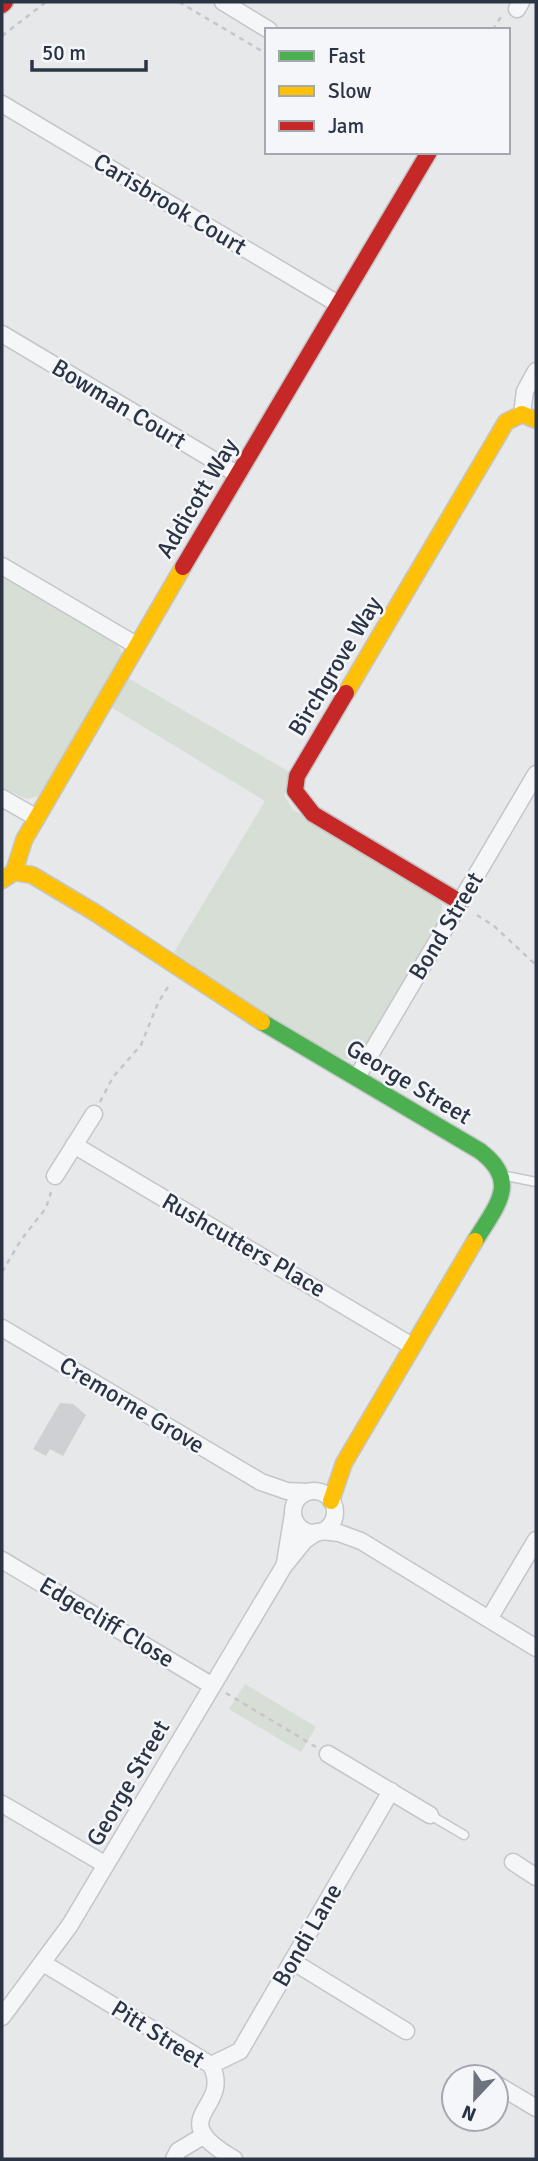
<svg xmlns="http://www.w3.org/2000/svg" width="538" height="2161" viewBox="0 0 538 2161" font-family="Signika,sans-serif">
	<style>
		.green { fill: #d6ded6 }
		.building { fill: #ced0d3 }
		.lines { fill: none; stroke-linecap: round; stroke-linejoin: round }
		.lane-casing { stroke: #c4c6c8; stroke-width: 11 }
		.street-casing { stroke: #c4c6c8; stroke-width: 19 }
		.fast-casing { stroke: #c4c6c8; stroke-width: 19 }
		.slow-casing { stroke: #c4c6c8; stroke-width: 19 }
		.jam-casing { stroke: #c4c6c8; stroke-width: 19 }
		.path { stroke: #c5c6ca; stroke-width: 2.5; stroke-dasharray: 5 5; stroke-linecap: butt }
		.lane { stroke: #f5f6f7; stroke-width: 8 }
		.street { stroke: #f5f6f7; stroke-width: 16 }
		.fast { stroke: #4caf50; stroke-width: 16 }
		.slow { stroke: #ffc107; stroke-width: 16 }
		.jam { stroke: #c62828; stroke-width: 16 }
		.labels { text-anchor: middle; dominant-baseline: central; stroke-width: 5; stroke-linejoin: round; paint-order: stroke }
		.street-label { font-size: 24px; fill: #2b3445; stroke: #f4f6f9 }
	</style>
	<rect width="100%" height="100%" fill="#e6e8ea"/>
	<path class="green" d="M2,574l114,66 6,14 -83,142 -12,3 -25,-11z
		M126,677l167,97 -9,21 8,14 144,86 6,10 -1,13 -77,135 -14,7 -11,-3 -99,-58 -66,-47 91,-151 -154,-94z
		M245,1684l71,43 -15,25 -72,-43z"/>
	<path class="building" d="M60,1403l13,1 13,11 -23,41 -13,-7 -4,7 -13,-7z"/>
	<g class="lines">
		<defs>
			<path id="lane" d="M506,1176l30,6
				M430,1815l34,20"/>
			<path id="street" d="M223,2l46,28
				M517,9l4,-7
				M2,104l336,200
				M2,334l235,140
				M522,414l3,-23 11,-20
				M2,566l134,79
				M2,798l35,20
				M357,1077l179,-303
				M74,1145l338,201
				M55,1176l39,-62
				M2,1328l259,154 26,9 20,1
				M293 1512a21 21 0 1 1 42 0a21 21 0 1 1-42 0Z
				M322,1531l17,2 22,8 175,107
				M2,1560l209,125
				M285,1563l8,-49
				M489,1619l47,-79
				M328,1754l102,61
				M2,1804l104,61
				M513,1862l23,15
				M292,1961l114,70
				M43,1963l168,102c23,45 -51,51 23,94
				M2,2017l68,-92 214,-359 20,-25 13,-9
				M211,2065l29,-14 151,-260
				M496,2084l40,24
				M174,2159l4,-8 25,-15"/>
			<path id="fast" d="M262,1022l218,129c41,31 16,55 -5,90"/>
			<path id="slow" d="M346,693l160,-271 16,-8 14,6
				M14,872l10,-32 159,-273
				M2,880l12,-8 18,3 62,37 168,110
				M331,1501l13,-38 131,-222"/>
			<path id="jam" d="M2,5l3,-3
				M183,567l246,-415
				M346,693l-49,83 -2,15 18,23 147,88"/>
		</defs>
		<use href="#lane" class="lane-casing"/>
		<use href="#street" class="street-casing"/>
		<use href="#fast" class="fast-casing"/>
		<use href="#slow" class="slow-casing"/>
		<use href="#jam" class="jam-casing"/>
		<path class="path" d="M179,2l88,52
			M493,30l9,-15
			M2,36l44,-34
			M477,915l17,11 42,39
			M100,1102l13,-25 28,-32 17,-42 11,-18
			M2,1272l19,-32 25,-32 5,-16
			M226,1693l90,54"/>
		<use href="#lane" class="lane"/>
		<use href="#street" class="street"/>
		<use href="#fast" class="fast"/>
		<use href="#slow" class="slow"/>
		<use href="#jam" class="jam"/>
	</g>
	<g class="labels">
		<g class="street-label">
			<text transform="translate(170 204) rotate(31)">Carisbrook Court</text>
			<text transform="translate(119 404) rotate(31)">Bowman Court</text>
			<text transform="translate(197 498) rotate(-59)">Addicott Way</text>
			<text transform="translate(335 666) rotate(-59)">Birchgrove Way</text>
			<text transform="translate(446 926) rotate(-59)">Bond Street</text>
			<text transform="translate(409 1082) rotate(31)">George Street</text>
			<text transform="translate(244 1245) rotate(30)">Rushcutters Place</text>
			<text transform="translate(132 1405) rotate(31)">Cremorne Grove</text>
			<text transform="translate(107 1622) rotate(31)">Edgecliff Close</text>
			<text transform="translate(128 1783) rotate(-60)">George Street</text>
			<text transform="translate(307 1935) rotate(-60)">Bondi Lane</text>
			<text transform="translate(158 2034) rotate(32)">Pitt Street</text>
		</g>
	</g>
	<rect width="538" height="2161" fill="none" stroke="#2b3445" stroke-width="7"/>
	<rect x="265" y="28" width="245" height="126" fill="#f4f6f9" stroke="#a4a8b1" stroke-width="2"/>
	<rect x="279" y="51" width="35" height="10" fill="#4caf50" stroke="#a4a8b1" stroke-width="2"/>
	<text x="328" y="63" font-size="21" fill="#2b3445">Fast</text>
	<rect x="279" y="86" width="35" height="10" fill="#ffc107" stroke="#a4a8b1" stroke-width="2"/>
	<text x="328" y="98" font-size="21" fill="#2b3445">Slow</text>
	<rect x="279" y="121" width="35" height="10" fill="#c62828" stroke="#a4a8b1" stroke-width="2"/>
	<text x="328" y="133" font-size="21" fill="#2b3445">Jam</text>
	<g transform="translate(475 2098) rotate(202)"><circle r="33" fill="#f4f6f9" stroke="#a4a8b1" stroke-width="2"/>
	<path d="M0-5L12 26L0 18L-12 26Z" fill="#6c737f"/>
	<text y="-10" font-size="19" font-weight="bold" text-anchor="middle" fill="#2b3445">N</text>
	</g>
	<path d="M32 60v10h114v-10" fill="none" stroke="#2b3445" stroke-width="3.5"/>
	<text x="42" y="60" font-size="21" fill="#2b3445" stroke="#f4f6f9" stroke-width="5" paint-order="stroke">50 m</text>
</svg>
